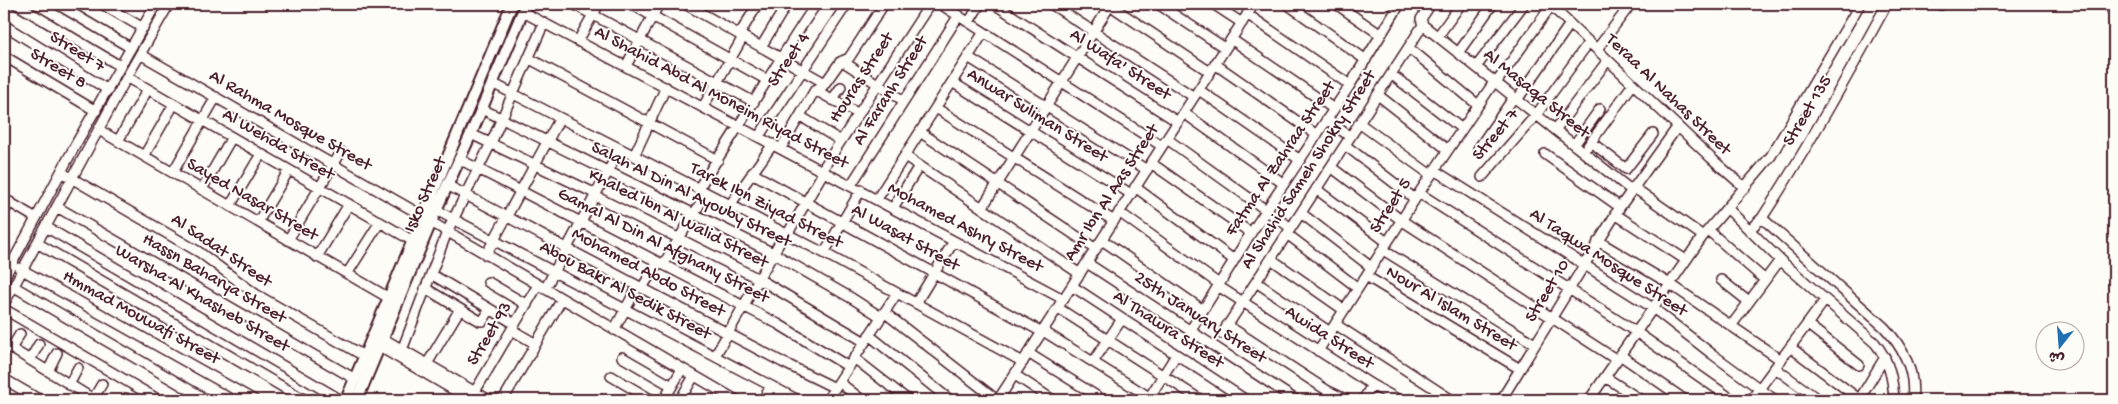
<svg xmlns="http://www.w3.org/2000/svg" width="2118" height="404" viewBox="0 0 2118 404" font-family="'Gochi Hand','Playpen Sans Arabic',sans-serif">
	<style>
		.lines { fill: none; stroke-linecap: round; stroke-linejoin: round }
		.minor-casing { stroke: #4a1f2b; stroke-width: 12 }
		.major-casing { stroke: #4a1f2b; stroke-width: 14 }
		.minor { stroke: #fdfcf7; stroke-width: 9 }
		.major { stroke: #fdfcf7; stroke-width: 10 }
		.labels { text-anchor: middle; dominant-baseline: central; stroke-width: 4; stroke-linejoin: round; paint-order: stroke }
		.street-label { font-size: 18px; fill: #4a1f2b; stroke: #fdfcf7 }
	</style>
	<rect width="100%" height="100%" fill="#fdfcf7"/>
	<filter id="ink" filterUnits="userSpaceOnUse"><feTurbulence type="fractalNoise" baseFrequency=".02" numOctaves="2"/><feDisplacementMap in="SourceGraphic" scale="10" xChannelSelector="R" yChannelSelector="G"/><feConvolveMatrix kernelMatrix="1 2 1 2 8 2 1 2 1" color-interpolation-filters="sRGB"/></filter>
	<g filter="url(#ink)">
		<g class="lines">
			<defs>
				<path id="minor" d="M16,4l104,62
					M57,4l74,44
					M102,4l41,24
					M573,4l181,98
					M631,4l136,76
					M685,4l140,79
					M940,4l222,142
					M994,4l184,118
					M1051,4l143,93
					M1108,4l102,68
					M1158,4l67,44
					M1213,4l29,19
					M1287,4l79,56
					M1336,4l45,31
					M1431,4l-10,15 2,6 208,165
					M1549,4l162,154 34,30
					M1940,4l1,1
					M2109,4l5,10
					M523,12l540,287
					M1247,14l103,71
					M969,22l11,-18
					M4,25l104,65
					M739,35l19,-31
					M1438,36l23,-32
					M1231,39l103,70
					M578,41l21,-37
					M761,47l26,-43
					M1409,48l69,57
					M1597,49l34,-45
					M1458,53l35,-49
					M140,54l283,162
					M4,56l92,55
					M968,57l179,113
					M528,58l190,102
					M842,61l62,40
					M1215,64l102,71
					M626,66l33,-62
					M1476,67l48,-63
					M1391,74l71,55
					M127,77l286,164
					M952,82l179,112
					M492,83l332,170 199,109
					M1496,83l55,-77
					M815,90l44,24
					M1199,90l101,70
					M1378,95l70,55
					M832,100l9,-13
					M1517,100l53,-76
					M703,107l40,-70
					M936,108l178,113
					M482,109l291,144 80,46 28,18
					M1184,113l100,71
					M800,116l41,25
					M1327,119l23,18
					M1359,123l72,52
					M99,130l290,168
					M1555,130l53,-70
					M920,132l176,117
					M471,134l121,58 3,4 164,83 106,63
					M759,136l88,-132
					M1167,139l124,89
					M118,141l30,-52
					M1591,142l35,27 27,-35
					M1345,145l70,54
					M1574,145l26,-36
					M1588,146l45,-62
					M781,148l34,-58 8,-4 17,-24 9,-4 35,-54
					M1478,149l36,-52
					M1545,154l75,53
					M144,156l30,-52
					M634,156l32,-69
					M905,156l175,118
					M459,159l319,165 71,43
					M1151,163l100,70
					M1331,167l70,53 216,140
					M822,170l108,-166
					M1434,170l219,138 59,46 63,46
					M61,172l138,80 58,43 107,61
					M173,172l43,-75
					M752,173l290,159
					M1482,177l54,-62 53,-73
					M447,185l335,177 53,26
					M851,185l108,-170
					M1135,187l99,73
					M1633,187l70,49
					M202,189l30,-52
					M698,189c41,-61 77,-124 118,-185
					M1316,189l71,53
					M1419,193l217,139 97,68
					M4,199l32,19
					M877,199l107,-167
					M730,205l43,-61
					M230,206l31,-52
					M57,207l298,172
					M893,208l26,-42
					M982,208l129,-204
					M1727,208l53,52 95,83c14,17 18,36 19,57
					M436,210l362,190
					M4,212l6,-10
					M1119,212l100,72
					M1301,213l70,54
					M1615,214l71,46
					M1762,218l122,109c19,20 32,44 28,73
					M258,222l31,-52
					M431,222l305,178
					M46,227l295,173
					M1708,230l57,50
					M1749,230l13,-12c45,-69 86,-142 125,-214
					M1287,234l71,54
					M787,235l37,-64
					M288,240l53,-88
					M1102,240l101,70
					M1598,241l72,43 111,76
					M37,243l268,157
					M1383,250l152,94
					M824,253l37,-63
					M486,255l74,-137
					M317,257l32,-53
					M1271,259l73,51
					M1087,263l209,137
					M663,265l43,-71
					M19,268l235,132
					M347,274l33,-52
					M431,274l84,50
					M1366,276l154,93
					M4,278l73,-136 79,-138
					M1721,280l28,22
					M488,282l39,23
					M1256,282l74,50
					M13,286l194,114
					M1072,286l174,114
					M1218,286l154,99 27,15
					M425,288l55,33h3l7,-12
					M642,288l16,-26
					M545,289l75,-140
					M916,303l38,-62
					M4,304l123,-227 42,-73
					M1058,308l143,92
					M4,309l155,91
					M884,312l113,88
					M1335,324l117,76
					M1807,324l52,41
					M1227,325l101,66 19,9
					M1731,326l49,-66
					M512,330l24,14
					M614,330l24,-44
					M1043,331l111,69
					M1190,331l61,-98 99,-148 50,-81
					M1222,334l201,-309
					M377,335l112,65
					M869,335l81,65
					M4,344l91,56
					M375,344l96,56
					M1790,347l69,52
					M11,349l9,-15
					M1318,351l97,-152 79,-117
					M1028,353l75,47
					M1620,355l65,45
					M715,356l70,-123
					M622,357l50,29
					M399,358l48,-126 44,-89 53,-120
					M854,358l54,42
					M30,360l9,-16
					M1093,362l29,-43
					M427,364l33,-55
					M1775,368l44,32
					M48,371l9,-18
					M1015,375l38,25
					M611,376l41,24
					M1605,377l36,23
					M4,379l36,21
					M839,382l23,18
					M69,385l9,-17
					M1149,398l27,-43
					M93,399l9,-15
					M125,400l1,-2
					M470,400l68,-115
					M503,400l59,-101
					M664,400l18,-31
					M680,400l14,-24
					M763,400l8,-14
					M827,400l70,-107
					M998,400l256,-396
					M1363,400l9,-15
					M1501,400l119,-193 58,-81
					M1589,400l114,-164 68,-80 89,-152
					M1751,400l74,-100
					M1859,400l26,-43"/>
				<path id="major" d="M346,400l166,-396
					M357,400l79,-190 35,-76 55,-130"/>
			</defs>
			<use href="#minor" class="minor-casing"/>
			<use href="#major" class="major-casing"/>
			<use href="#minor" class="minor"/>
			<use href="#major" class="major"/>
		</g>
	</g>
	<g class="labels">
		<g class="street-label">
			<text transform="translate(77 52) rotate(32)">Street 7</text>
			<text transform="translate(789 60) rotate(-56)">Street 4</text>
			<text transform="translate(1120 65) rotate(33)">Al Wafa' Street</text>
			<text transform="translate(58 69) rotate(31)">Street 8</text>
			<text transform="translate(862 78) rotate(-57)">Houras Street</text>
			<text transform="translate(891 91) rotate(-58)">Al Faranh Street</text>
			<text transform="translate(1536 94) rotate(39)">Al Masaqa Street</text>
			<text transform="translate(1668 95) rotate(44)">Teraa Al Nahas Street</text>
			<text transform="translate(721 98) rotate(28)">Al Shahid Abd Al Moneim Riyad Street</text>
			<text transform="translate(1808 111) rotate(-59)">Street 135</text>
			<text transform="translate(1037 116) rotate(32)">Anwar Suliman Street</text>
			<text transform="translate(290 121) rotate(30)">Al Rahma Mosque Street</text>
			<text transform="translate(1496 135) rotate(-50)">Street 7</text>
			<text transform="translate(278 145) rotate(30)">Al Wehda Street</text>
			<text transform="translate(1281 159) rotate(-56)">Fatma Al Zahraa Street</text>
			<text transform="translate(1309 170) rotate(-57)">Al Shahid Sameh Shokry Street</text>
			<text transform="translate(1112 193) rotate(-57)">Amr Ibn Al Aas Street</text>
			<text transform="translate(426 195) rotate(-66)">Isko Street</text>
			<text transform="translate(691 195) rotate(26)">Salah Al Din Al Ayouby Street</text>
			<text transform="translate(252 200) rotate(30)">Sayed Nasar Street</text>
			<text transform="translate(766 206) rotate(27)">Tarek Ibn Ziyad Street</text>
			<text transform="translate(1391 206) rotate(-57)">Street 5</text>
			<text transform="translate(678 219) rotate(27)">Khaled Ibn Al Walid Street</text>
			<text transform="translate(965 228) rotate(28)">Mohamed Ashry Street</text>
			<text transform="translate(905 238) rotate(29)">Al Wasat Street</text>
			<text transform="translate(663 246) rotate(27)">Gamal Al Din Al Afghany Street</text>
			<text transform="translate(221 251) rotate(34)">Al Sadat Street</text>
			<text transform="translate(1608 263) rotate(33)">Al Taqwa Mosque Street</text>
			<text transform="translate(648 273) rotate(28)">Mohamed Abdo Street</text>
			<text transform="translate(214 279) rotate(30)">Hassn Baharya Street</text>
			<text transform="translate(625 291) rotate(28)">Abou Bakr Al Sedik Street</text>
			<text transform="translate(1548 291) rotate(-59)">Street 10</text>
			<text transform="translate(202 299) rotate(30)">Warsha Al Khasheb Street</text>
			<text transform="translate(1451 309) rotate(31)">Nour Al Islam Street</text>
			<text transform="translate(141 318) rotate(29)">Hmmad Mouwafi Street</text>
			<text transform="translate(1200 318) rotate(33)">25th January Street</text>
			<text transform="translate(1168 330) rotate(33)">Al Thawra Street</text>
			<text transform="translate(490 334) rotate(-59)">Street 93</text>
			<text transform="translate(1329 338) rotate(33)">Awida Street</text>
		</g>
	</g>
	<rect width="2118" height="404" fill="none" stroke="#fdfcf7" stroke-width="20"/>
	<rect x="10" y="10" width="2098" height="384" fill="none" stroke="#4a1f2b" stroke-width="2" filter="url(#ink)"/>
	<g transform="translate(2060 346) rotate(197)"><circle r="24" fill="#fdfcf7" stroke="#b5a4a5"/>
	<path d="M0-4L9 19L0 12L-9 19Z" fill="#1f6fb2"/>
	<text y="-8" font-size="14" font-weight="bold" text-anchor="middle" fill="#4a1f2b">ش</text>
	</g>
</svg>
